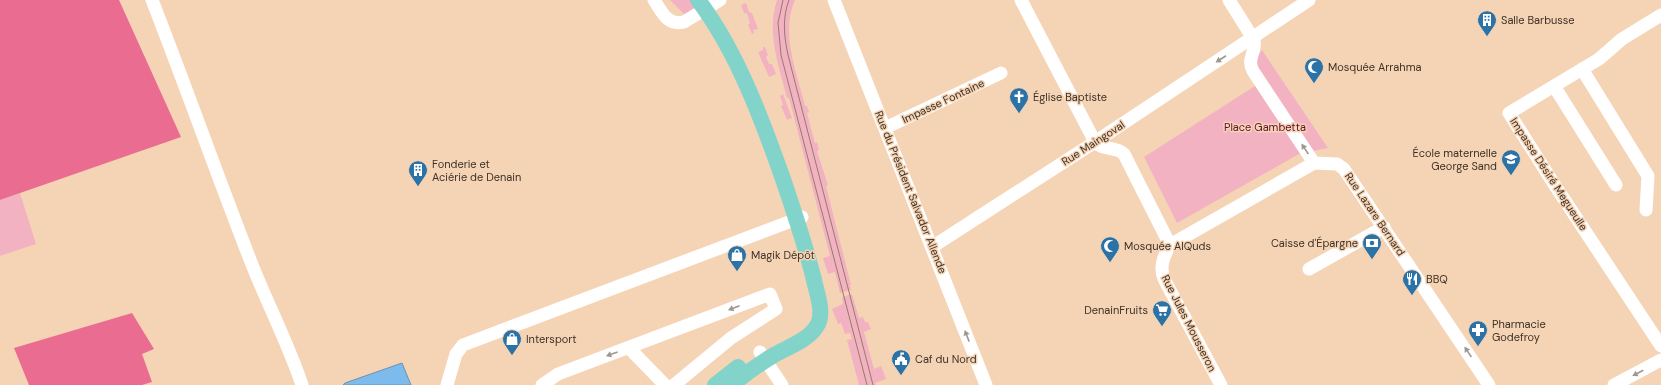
<svg xmlns="http://www.w3.org/2000/svg" width="1661" height="385" viewBox="0 0 1661 385" font-family="'DM Sans',sans-serif">
	<style>
		.green { fill: #f3b2c1 }
		.forest { fill: #eb6c91 }
		.water { fill: #7dbbed; stroke: #6a92b1 }
		.lines { fill: none; stroke-linecap: round; stroke-linejoin: round }
		.minor { stroke: #fff; stroke-width: 13 }
		.major { stroke: #82d3ca; stroke-width: 16 }
		.tram { stroke: #937d68; stroke-width: 1 }
		.oneway { fill: #9e9892 }
		.labels { text-anchor: middle; dominant-baseline: central; stroke-width: 3; stroke-linejoin: round; paint-order: stroke }
		.poi-label { font-size: 11px; fill: #3e3125; stroke: #f5d4b6; text-anchor: start }
		.street-label { font-size: 11px; fill: #3e3125; stroke: #f5d4b6 }
		.park-label { font-size: 11px; fill: #5f0e2d; stroke: #f5d4b6 }
	</style>
	<rect width="100%" height="100%" fill="#f5d4b6"/>
	<path class="green" d="M670,0h38l-23,15z
		M777,0h18c-15,34 2,72 10,106h2l2,6 -2,1 8,30 2,-1 2,8 -2,1 11,34 -2,1 25,99h-1l1,5 -11,3 -5,-21 -7,2 -5,-16 7,-2 -41,-158h-2c-8,-31 -21,-66 -10,-98z
		M746,3l3,9 3,1 6,16 -5,1 1,3 -2,1 -4,-9 2,-2 -3,-10h-3l-3,-8z
		M763,47h2l3,8 -2,2 3,7h3l4,10 -7,3 -11,-25 5,-2z
		M1262,50l66,98 -29,6 -122,69 -33,-66 114,-73 -3,-24z
		M783,94l9,24 -5,2 -6,-14 2,-1 -3,-9z
		M20,193l16,51 -36,12v-56z
		M852,294l7,24 4,-1 2,5h3l3,7 -7,3 10,37 7,-3 5,13 -11,4 1,2h-17l-12,-45 5,-1 -2,-6 -5,1 -4,-11 -3,1 -6,-15 11,-5 -1,-7z"/>
	<path class="forest" d="M0,0h119l62,137 -181,63z
		M132,313l22,36 -12,5 10,28 -10,3h-113l-15,-37z"/>
	<path class="water" d="M402,363l9,22h-68l2,-2z"/>
	<g class="lines">
		<path class="minor" d="M152,0c34,87 65,175 99,262 16,41 37,81 51,123
			M654,0c8,12 13,26 30,22l36,-22
			M834,0l152,385
			M1021,0l74,142c8,9 21,4 29,12l46,91c-6,11 -11,21 -6,34l57,106
			M1229,0l25,40c3,12 -8,18 -1,31l61,92 23,1 7,5 145,216
			M1661,15l-39,24 -23,20 -90,54 45,71 107,162
			M1582,69l66,107 -2,34
			M1554,86l62,99
			M885,128l116,-55
			M1170,245l144,-82
			M932,247l163,-105 214,-142
			M1309,269l75,-42
			M629,348l36,37
			M760,352l22,33
			M447,385l9,-31 7,-9 339,-128
			M542,385l16,-11 212,-80 6,15 -45,29 -57,47
			M1614,385l47,-25"/>
		<path class="major" d="M698,0c39,51 65,122 86,182 11,33 22,65 30,98 3,14 10,32 4,44 -8,16 -30,23 -44,31 -15,9 -29,19 -42,30
			M715,385l23,-18"/>
		<path class="tram" d="M783,0l-5,23 3,32 86,330
			M789,0c-7,18 -5,36 -1,55l85,330"/>
	</g>
	<defs><path id="oneway-solid" d="M-6-.8H1V-3.2L6.5 0L1 3.2V.8H-6Z"/></defs>
	<g class="oneway">
		<use href="#oneway-solid" transform="translate(1221 59) rotate(147)"/>
		<use href="#oneway-solid" transform="translate(1305 149) rotate(-124)"/>
		<use href="#oneway-solid" transform="translate(734 308) rotate(159)"/>
		<use href="#oneway-solid" transform="translate(967 336) rotate(-111)"/>
		<use href="#oneway-solid" transform="translate(1468 352) rotate(-124)"/>
		<use href="#oneway-solid" transform="translate(612 354) rotate(160)"/>
		<use href="#oneway-solid" transform="translate(1638 373) rotate(152)"/>
	</g>
	<defs>
		<symbol id="building-pin" viewBox="-11 -11 22 30"><path d="M0 17L-7.5 6A9.5 9.5 0 1 1 7.5 6Z" fill="#2b72a7" stroke="#f5d4b6"/><path d="M-4-6H4V6H1V3H-1V6H-4ZM-2.5-4.3h1.7v1.8h-1.7ZM.8-4.3h1.7v1.8H.8ZM-2.5-1h1.7V.8h-1.7ZM.8-1h1.7V.8H.8Z" fill="#fff"/></symbol>
		<symbol id="mosque-pin" viewBox="-11 -11 22 30"><path d="M0 17L-7.5 6A9.5 9.5 0 1 1 7.5 6Z" fill="#2b72a7" stroke="#f5d4b6"/><path d="M3.5-4.9A6 6 0 1 0 3.5 4.9A5 5 0 1 1 3.5-4.9Z" fill="#fff"/></symbol>
		<symbol id="church-pin" viewBox="-11 -11 22 30"><path d="M0 17L-7.5 6A9.5 9.5 0 1 1 7.5 6Z" fill="#2b72a7" stroke="#f5d4b6"/><path d="M-1.2-6h2.4v3.5h3.3v2.4h-3.3V6h-2.4V-.1h-3.3v-2.4h3.3Z" fill="#fff"/></symbol>
		<symbol id="school-pin" viewBox="-11 -11 22 30"><path d="M0 17L-7.5 6A9.5 9.5 0 1 1 7.5 6Z" fill="#2b72a7" stroke="#f5d4b6"/><path d="M0-5L7-2L0 1L-7-2ZM-4 1L0 2.5L4 1V4Q0 6-4 4Z" fill="#fff"/></symbol>
		<symbol id="bank-pin" viewBox="-11 -11 22 30"><path d="M0 17L-7.5 6A9.5 9.5 0 1 1 7.5 6Z" fill="#2b72a7" stroke="#f5d4b6"/><path d="M-6-4H6V4H-6ZM0-2.3a2.3 2.3 0 1 0 0 4.6a2.3 2.3 0 1 0 0-4.6Z" fill="#fff"/></symbol>
		<symbol id="shop-pin" viewBox="-11 -11 22 30"><path d="M0 17L-7.5 6A9.5 9.5 0 1 1 7.5 6Z" fill="#2b72a7" stroke="#f5d4b6"/><path d="M-5-2.5h2.3a2.7 3.5 0 0 1 5.4 0H5L5.5 6h-11ZM-1.5-2.5h3a1.5 2.3 0 0 0-3 0Z" fill="#fff"/></symbol>
		<symbol id="restaurant-pin" viewBox="-11 -11 22 30"><path d="M0 17L-7.5 6A9.5 9.5 0 1 1 7.5 6Z" fill="#2b72a7" stroke="#f5d4b6"/><path d="M-5-6h1v4h1v-4h1v4h1v-4h1v5L-1.5 .5V6h-2V.5L-5-1ZM5-6V6H3V1.5H1.5Q1.5-4 5-6Z" fill="#fff"/></symbol>
		<symbol id="supermarket-pin" viewBox="-11 -11 22 30"><path d="M0 17L-7.5 6A9.5 9.5 0 1 1 7.5 6Z" fill="#2b72a7" stroke="#f5d4b6"/><path d="M-6-5.5h2.5l.6 2H6L4.5 2H-2.5L-4.4-4H-6ZM-1.5 3.2a1.3 1.3 0 1 0 .1 0ZM3 3.2a1.3 1.3 0 1 0 .1 0Z" fill="#fff"/></symbol>
		<symbol id="pharmacy-pin" viewBox="-11 -11 22 30"><path d="M0 17L-7.5 6A9.5 9.5 0 1 1 7.5 6Z" fill="#2b72a7" stroke="#f5d4b6"/><path d="M-2-6h4v4h4v4h-4v4h-4v-4h-4v-4h4Z" fill="#fff"/></symbol>
		<symbol id="civic-pin" viewBox="-11 -11 22 30"><path d="M0 17L-7.5 6A9.5 9.5 0 1 1 7.5 6Z" fill="#2b72a7" stroke="#f5d4b6"/><path d="M-.6-6.5H3V-4.5H.6V-3L4-1V1h2V6H-6V1h2V-1L-.6-3ZM-1.2 2.5V6h2.4V2.5Z" fill="#fff"/></symbol>
	</defs>
	<g fill-rule="evenodd">
		<use href="#building-pin" x="1476" y="9" width="22" height="30"/>
		<use href="#mosque-pin" x="1303" y="56" width="22" height="30"/>
		<use href="#church-pin" x="1008" y="86" width="22" height="30"/>
		<use href="#school-pin" x="1500" y="148" width="22" height="30"/>
		<use href="#building-pin" x="407" y="159" width="22" height="30"/>
		<use href="#bank-pin" x="1361" y="232" width="22" height="30"/>
		<use href="#mosque-pin" x="1099" y="235" width="22" height="30"/>
		<use href="#shop-pin" x="726" y="244" width="22" height="30"/>
		<use href="#restaurant-pin" x="1401" y="268" width="22" height="30"/>
		<use href="#supermarket-pin" x="1151" y="299" width="22" height="30"/>
		<use href="#pharmacy-pin" x="1467" y="319" width="22" height="30"/>
		<use href="#shop-pin" x="501" y="328" width="22" height="30"/>
		<use href="#civic-pin" x="890" y="348" width="22" height="30"/>
	</g>
	<g class="labels">
		<g class="poi-label">
			<text x="1501" y="20">Salle Barbusse</text>
			<text x="1328" y="67">Mosquée Arrahma</text>
			<text x="1033" y="97">Église Baptiste</text>
			<text x="1497" y="153" text-anchor="end">École maternelle<tspan x="1497" dy="13">George Sand</tspan></text>
			<text x="432" y="164">Fonderie et<tspan x="432" dy="13">Aciérie de Denain</tspan></text>
			<text x="1358" y="243" text-anchor="end">Caisse d'Épargne</text>
			<text x="1124" y="246">Mosquée AlQuds</text>
			<text x="751" y="255">Magik Dépôt</text>
			<text x="1426" y="279">BBQ</text>
			<text x="1148" y="310" text-anchor="end">DenainFruits</text>
			<text x="1492" y="324">Pharmacie<tspan x="1492" dy="13">Godefroy</tspan></text>
			<text x="526" y="339">Intersport</text>
			<text x="915" y="359">Caf du Nord</text>
		</g>
		<g class="street-label">
			<text transform="translate(943 101) rotate(-25)">Impasse Fontaine</text>
			<text transform="translate(1093 143) rotate(-33)">Rue Maingoval</text>
			<text transform="translate(1549 174) rotate(57)">Impasse Désiré Megueulle</text>
			<text transform="translate(911 192) rotate(68)">Rue du Président Salvador Allende</text>
			<text transform="translate(1375 214) rotate(56)">Rue Lazare Bernard</text>
			<text transform="translate(1189 323) rotate(63)">Rue Jules Mousseron</text>
		</g>
		<g class="park-label">
			<text x="1265" y="127">Place Gambetta</text>
		</g>
	</g>
</svg>
